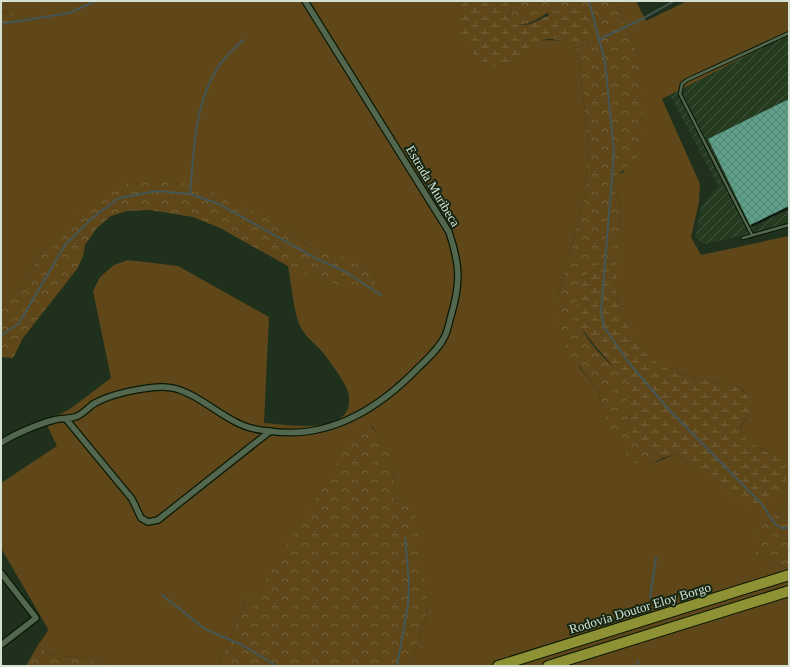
<svg xmlns="http://www.w3.org/2000/svg" width="790" height="667" viewBox="0 0 790 667" font-family="Georgia,serif">
	<style>
		.industrial { fill: url(#industrial-furrows) }
		.green { fill: #5f471a }
		.forest { fill: url(#forest-crowns) }
		.wetland { fill: url(#wetland-marsh) }
		.lines { fill: none; stroke-linecap: round; stroke-linejoin: round }
		.stream { stroke: #445755; stroke-width: 2 }
		.building { fill: url(#building-cross-hatch); filter: url(#shadow) }
		.lane-casing { stroke: #071805; stroke-width: 4.5 }
		.street-casing { stroke: #071805; stroke-width: 8 }
		.highway-casing { stroke: #071805; stroke-width: 12 }
		.lane { stroke: #53674f; stroke-width: 2.5 }
		.street { stroke: #53674f; stroke-width: 5.5 }
		.highway { stroke: #8e9134; stroke-width: 10 }
		.labels { text-anchor: middle; dominant-baseline: central; stroke-width: 4; stroke-linejoin: round; paint-order: stroke }
		.street-label { font-size: 13px; fill: #d6e1d4; stroke: #152712 }
	</style>
	<defs>
		<pattern id="industrial-furrows" width="10" height="10" patternUnits="userSpaceOnUse"><rect width="10" height="10" fill="#243b20"/><path d="M-1 1l2-2M0 10L10 0M9 11l2-2" fill="none" stroke="#435740"/></pattern>
		<pattern id="forest-crowns" width="20" height="18" patternUnits="userSpaceOnUse"><rect width="20" height="18" fill="#5f471a"/><path d="M2 6a3 3 0 1 1 6 0M12 15a3 3 0 1 1 6 0" fill="none" stroke="#75613a"/></pattern>
		<pattern id="wetland-marsh" width="20" height="14" patternUnits="userSpaceOnUse"><rect width="20" height="14" fill="#5f471a"/><path d="M1 5h8M5 5V1M11 12h8M15 12V8" fill="none" stroke="#75613a"/></pattern>
		<pattern id="building-cross-hatch" width="8" height="8" patternUnits="userSpaceOnUse"><rect width="8" height="8" fill="#5e9e89"/><path d="M0 0l8 8M0 8l8-8" fill="none" stroke="#558373"/></pattern>
		<filter id="shadow"><feDropShadow dx="2" dy="2" stdDeviation="0" flood-color="#0009"/></filter>
	</defs>
	<rect width="100%" height="100%" fill="#1f311c"/>
	<path class="industrial" d="M789,21v205l-85,18 -9,-7 6,-29 17,-23 -54,-101z"/>
	<path class="green" d="M1,1h462l-3,5 48,63 28,-28 14,-1 14,1 12,8 3,11 9,82 -2,49 -28,106 21,70 20,24 2,15 47,59 28,-11 21,14 86,-6c-5,-4 -10,-8 -16,-11 -13,-6 -24,-5 -27,-23l11,-16c-2,-11 -3,-18 -12,-25l-64,-14 -8,-4 -16,-9 -12,-15 -11,-16 -7,-16 -6,-25 5,-62 1,-19 -8,-23 4,-9 7,-3 15,-115 -19,-44 -7,-12h23l10,20 41,-20h102v33l-127,65 38,85 -1,18 -8,35 10,18 88,-19v272l-9,4 -21,20 -2,24 32,13v97h-378l17,-58 -26,-105 -8,-3c1,-35 -2,-44 -22,-74l-119,176 -6,-3 -29,67h-109l-23,-8 -37,-3 -11,-10 10,-14 -1,-4 -46,-79v-65l56,-37 -12,-25 25,-12 41,-31 -18,-87 7,-14 14,-12 14,-5 50,6 91,51 -5,106c24,2 95,14 84,-31 -3,-10 -17,-29 -24,-38 -7,-9 -20,-18 -24,-28 -6,-13 -9,-44 -12,-60l44,17 44,-3 -10,-14 -57,-19 -26,-20 -115,-49 -125,71 -23,40 -10,7h-9v-266h2l5,-19 -7,2z"/>
	<path class="forest" d="M514,1h99l7,12 19,44 4,54 -2,38 -7,14 -17,12 -4,9 8,23 -3,58 -4,-5 -32,22c-11,38 -1,51 25,79 6,5 13,11 17,18 8,13 3,31 5,45 1,10 25,29 34,34l-15,7 -16,-3 -18,-25 -13,-31 -2,-15 -31,-39 -11,-35 1,-20 28,-106 2,-50 -9,-81 -3,-11 14,-7 -43,-29c-10,7 -21,14 -33,11l-5,-7z
		M10,11l3,2 2,7 -5,7 -9,3v-17z
		M168,178l63,20 52,29 26,20 47,13 15,10 5,11 -4,4 -9,4h-13l-18,-6 -37,-13 -75,-42 -27,-11 -43,-7 -23,1 -16,5 -14,12 -12,17 -2,11 -6,13 -54,69 -10,20 -12,-1v-61h9l10,-7 23,-40 35,-36 21,-16 33,-16z
		M363,420c29,22 32,47 31,80l8,3 13,9 13,96 -17,58h-193l29,-67 6,2z
		M789,508v61l-32,-13c-1,-4 -2,-9 -2,-13 1,-16 21,-30 34,-35z
		M38,645l11,10 37,3 23,8h-83z"/>
	<path class="wetland" d="M463,1h51l-5,16c18,25 44,-17 70,-7 8,5 14,12 17,22l-6,10 -14,7c-34,-23 -45,-2 -68,21l-31,-11 -17,-26v-27z
		M605,258l9,2 4,5 -3,23 6,25 18,32 12,14 24,14 64,14 10,11 2,14 -11,15c4,23 29,20 42,34 3,3 4,8 6,11 -4,16 -11,27 -25,37l-20,-4 -59,-46 -8,-5 -13,4 -28,-19 -6,-13 -2,-36 -3,-11 -32,-37 -12,-16 -3,-10v-18l5,-16 11,-17z"/>
	<g class="lines">
		<path class="stream" d="M589,1l16,61 9,90 -13,160 3,15 25,36 42,49 90,91 14,21 7,4h7
			M1,24l68,-11 27,-12
			M598,40l42,-20 34,-19
			M190,194c4,-44 4,-89 28,-127 7,-10 16,-19 25,-27
			M1,336l18,-13 46,-78 26,-26 28,-21 38,-7 33,3 29,10 98,55 29,13 35,23
			M162,595l43,34 37,16 35,21
			M650,598l6,-40
			M397,666l11,-62 1,-21 -4,-45
			M637,666l1,-5"/>
	</g>
	<path class="building" d="M789,99v107l-39,19 -42,-86z"/>
	<g class="lines">
		<defs>
			<path id="lane" d="M752,235l-72,-141 2,-10 5,-4 102,-47
				M743,238l46,-13"/>
			<path id="street" d="M66,419l66,80 9,19 7,4 10,-2 111,-88
				M1,443c11,-8 40,-20 53,-23 7,-2 14,-1 21,-3 8,-2 13,-10 20,-14 16,-9 49,-16 68,-16 26,0 49,23 71,34 10,6 22,9 35,10 59,9 108,-21 148,-62 10,-10 22,-20 28,-33 3,-6 4,-14 6,-20 10,-34 9,-51 -2,-84l-144,-231
				M1,573l35,45 -35,27"/>
			<path id="highway" d="M498,666l291,-91
				M548,666l241,-75"/>
		</defs>
		<use href="#lane" class="lane-casing"/>
		<use href="#street" class="street-casing"/>
		<use href="#highway" class="highway-casing"/>
		<use href="#lane" class="lane"/>
		<use href="#street" class="street"/>
		<use href="#highway" class="highway"/>
	</g>
	<g class="labels">
		<g class="street-label">
			<text transform="translate(433 186) rotate(59)">Estrada Muribeca</text>
			<text transform="translate(640 608) rotate(-17)">Rodovia Doutor Eloy Borgo</text>
		</g>
	</g>
	<rect width="790" height="667" fill="none" stroke="#d6e1d4" stroke-width="4"/>
</svg>
